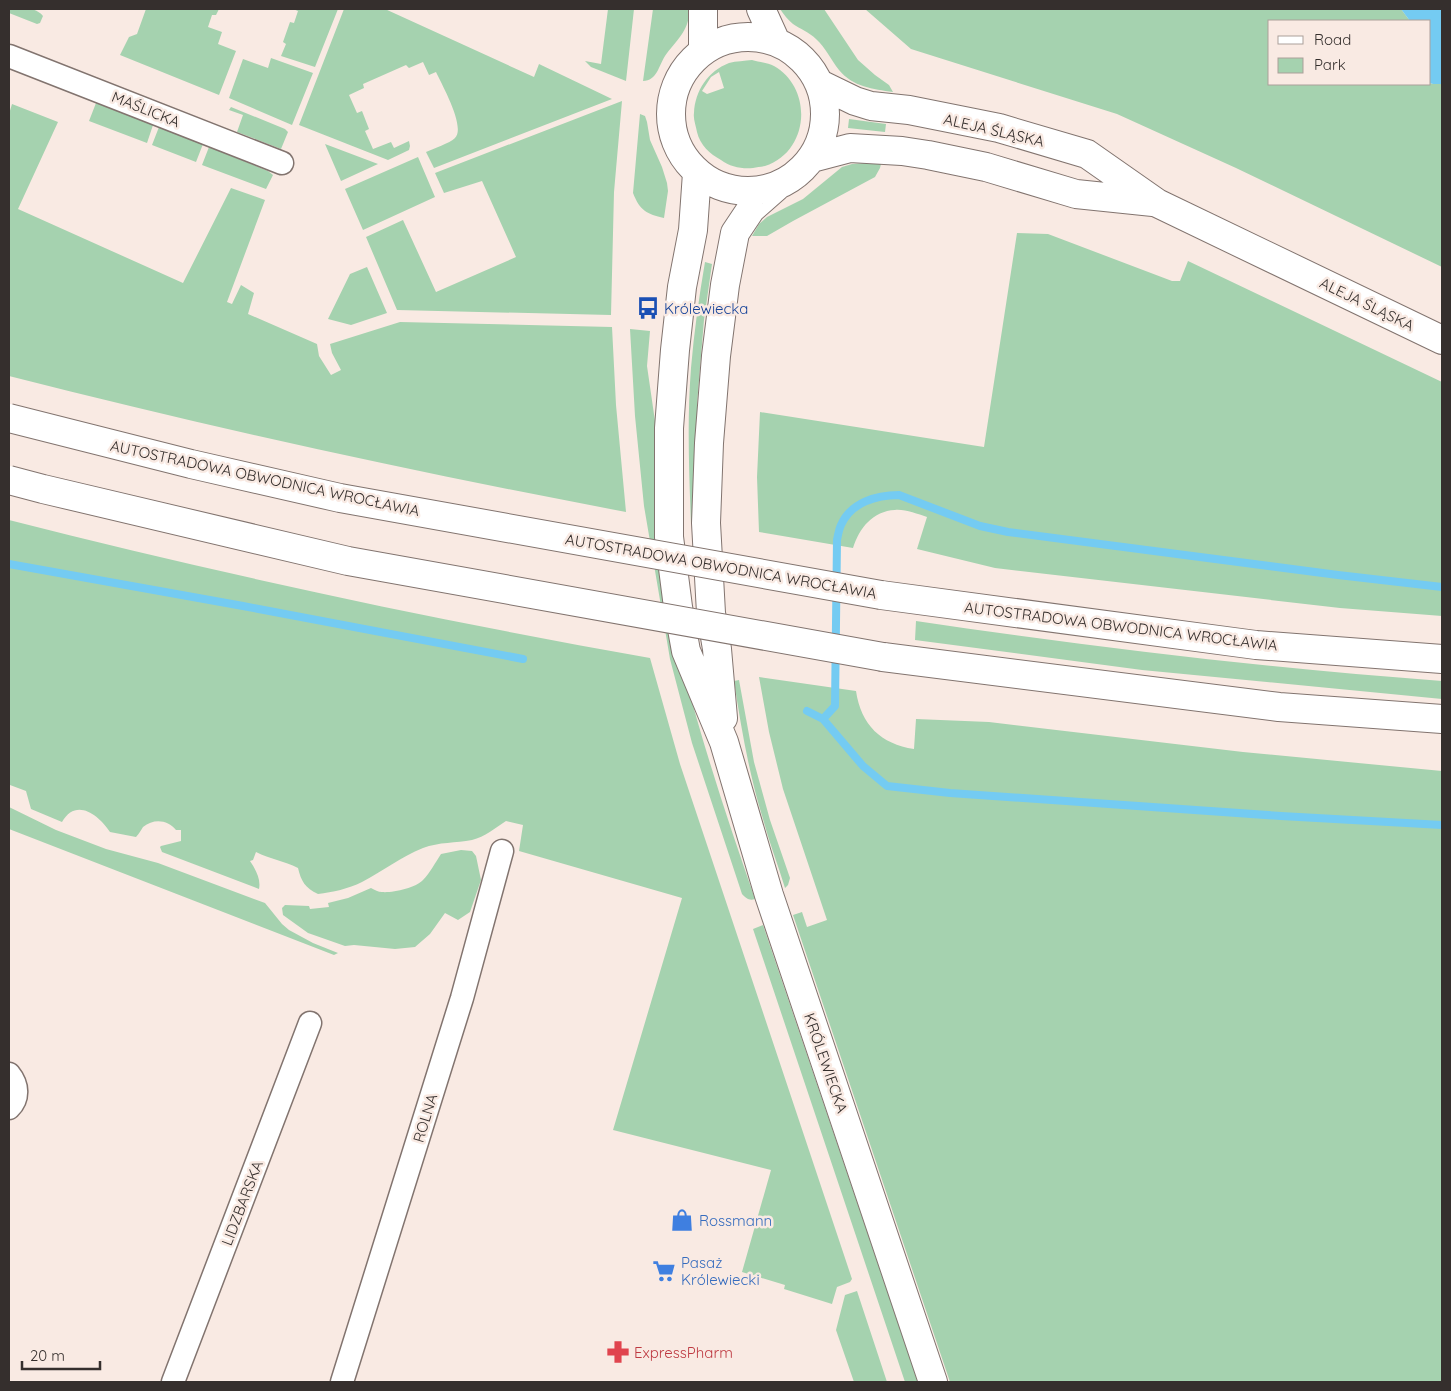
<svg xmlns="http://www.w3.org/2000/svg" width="1451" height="1391" viewBox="0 0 1451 1391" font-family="Quicksand,sans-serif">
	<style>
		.green { fill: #a5d2af; fill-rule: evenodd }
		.water { fill: #74cbf2 }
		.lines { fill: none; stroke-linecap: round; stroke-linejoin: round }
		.stream { stroke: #74cbf2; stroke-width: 8 }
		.minor-casing { stroke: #82746f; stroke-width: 25 }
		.tertiary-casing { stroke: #82746f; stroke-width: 30 }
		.motorway-casing { stroke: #82746f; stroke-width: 30 }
		.minor { stroke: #fff; stroke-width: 22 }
		.tertiary { stroke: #fff; stroke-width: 28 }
		.motorway { stroke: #fff; stroke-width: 28 }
		.motorway-bridge-casing { stroke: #82746f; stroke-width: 30; stroke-linecap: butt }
		.motorway-bridge { stroke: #fff; stroke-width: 28 }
		.labels { text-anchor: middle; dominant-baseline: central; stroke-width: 5; stroke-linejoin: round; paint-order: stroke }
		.street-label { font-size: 15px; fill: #352f2d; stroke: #f9eae3 }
		.transit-label { font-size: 15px; fill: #164399; stroke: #f9eae3; text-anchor: start }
		.shop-label { font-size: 15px; fill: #366cbe; stroke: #f9eae3; text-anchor: start }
		.health-label { font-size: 15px; fill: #be3a42; stroke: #f9eae3; text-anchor: start }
	</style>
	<rect width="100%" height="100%" fill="#f9eae3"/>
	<path class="green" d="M9,9c11,0 26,-3 34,7l-3,7 -3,1 -28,-11z
		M146,9h73l-3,6h-4l-4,12 14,5 -4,12 18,7 -17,44 -99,-40 9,-18 8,-3z
		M293,9h45l-23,58 -34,-11 5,-12 -3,-2 7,-20 4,1 4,-12z
		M344,9h41l149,68 5,-13 73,35 -178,69 -8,-16c7,-3 24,-9 29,-14 11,-11 -13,-53 -19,-66l-7,3 -6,-13 -14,6 -3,-3 -43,19 1,4 -15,7 8,18 5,-2 7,18 -4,2 8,18 18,-7 3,6 15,-7 1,5 -1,4 -21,10 -89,-35z
		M608,9h26l-8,72 -35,-14 -6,-6 16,3z
		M653,9h36c1,22 -13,31 -24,47 -6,9 -8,25 -22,25z
		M780,9h44l34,51 17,15 14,10 4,7c-20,-3 -40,-5 -54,-22 -8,-10 -13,-22 -23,-31 -7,-7 -16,-10 -23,-15 -5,-4 -9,-9 -13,-15z
		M865,9h536l9,12h-140v63l160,-1 3,1h9v183l-206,-99 -119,-54 -206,-65z
		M271,58l42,15 -21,52 -63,-27 14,-39 25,9z
		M752,60c7,2 16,3 22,6 40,23 35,86 -9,100 -4,1 -8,1 -12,2 -11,1 -23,-1 -32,-8 -11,-6 -21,-15 -24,-28 -1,-6 -4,-13 -3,-19 1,-22 14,-42 35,-50 7,-2 16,-2 23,-3zM719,72l5,16 -17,6 -5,-3 9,-14z
		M622,101l-8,91 -3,123 -214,-5 -31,-73 37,-17 33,72 80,-35 -34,-76 -38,12 -9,-20z
		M96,103l57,22 -6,18 -58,-22z
		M12,104l46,18 -40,87 165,74 48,-95 34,12 -38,102 5,2 9,-19 13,8 -6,21 69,30 2,12 12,19 10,-5 -9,-17 -2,-9 70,-22 212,5 4,78 10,107c-207,-39 -413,-84 -617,-136v-262z
		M231,107l54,22 3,3 -7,17 -44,-17 6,-17 -14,-5z
		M640,114l5,2 2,6 3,18 12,27 5,16 1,8 -4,27c-17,-4 -24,-7 -31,-25z
		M849,119l37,5 -1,8 -37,-4z
		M159,127l44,17 -7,18 -44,-17z
		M325,144l53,20 -37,17z
		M209,147l59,24 5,4 -7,14 -64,-24z
		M418,157l17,40 -72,33 -18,-41z
		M866,163l15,1 -1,4 -5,9 -82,44 -26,15h-15l7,-12 8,-7 36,-18 39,-32 10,-3z
		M1017,233l31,1 124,47h8l8,-20 254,121v234l-102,-8 -345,-40 -78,-19 10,-32c-10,-3 -22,-8 -32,-7 -22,1 -36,18 -42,38l-94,-16 -2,-55 3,-65 224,35z
		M705,262l7,2 -8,56 -7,84v120h-6c-2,-52 -4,-105 0,-156 3,-36 8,-71 14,-106z
		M367,267l20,46 -36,12 -23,-6 22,-45z
		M630,329l20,2 -3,35 9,62 28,244c20,77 45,152 71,227 -6,2 -9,-1 -13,-5l-50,-151 -22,-84 -26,-153 -9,-90z
		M9,520c212,54 426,100 641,138l30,106 172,515 -2,3 -13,5 -5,17 -48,-15 1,-4 -43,-13 29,-102 -158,-40 69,-232 -163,-47 4,-26 -17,-4c-11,7 -21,16 -34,19 -16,3 -33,2 -49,8 -22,9 -40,23 -61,34 -14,7 -29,10 -44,12 -13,-6 -17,-13 -20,-26 -14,-7 -28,-9 -42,-16l-3,8 -3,1c6,9 11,18 9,28l-97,-37 -2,-5 1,-1 20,-5v-11h-5c-8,-10 -22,-12 -33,-3 -2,3 -4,7 -7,10l-26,-5c-11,-17 -34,-35 -48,-10l-31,-13 -5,-18 -16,-6 -1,1z
		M916,621c175,26 350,47 526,60v18l-300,-29 -227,-30z
		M759,677l97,14c5,34 25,53 58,58l2,-30 73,3 254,30 199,19v611h-492l-157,-467 9,-3 5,15 20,-7 -44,-131 -14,-57z
		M739,680l15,82 16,58 20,58 -2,7 -3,3c-7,-23 -16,-46 -22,-69 -14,-45 -22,-92 -29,-138z
		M9,807l47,23 50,19 52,14 107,40 17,21 7,6 24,13 25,10 -4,2 -325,-126z
		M461,850l11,1 4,5 5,24 -11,32 -12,8 -13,-7 -15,21 -15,13 -20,2 -41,-4 -9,1 -37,-13 -25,-18 -1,-7 3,-3 24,1 1,3 19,-2 -1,-4 20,-5 23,-10c4,2 7,4 11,4 10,1 34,-4 41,-12 7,-7 12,-17 18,-26z
		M763,925l155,457h-13l-152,-453z
		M857,1291l30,91h-33l-18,-52 9,-35z"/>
	<path class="water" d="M1401,9h41v75h-9l-3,-1v-62h-20z"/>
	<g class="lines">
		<path class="stream" d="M9,564l234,42 280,53
			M807,711l16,8 40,47 24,20 63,7 331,23 161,9
			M823,719l12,-13 2,-166c1,-5 2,-11 4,-15 10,-23 36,-30 58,-30l81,31 28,6 330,43 104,12"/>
		<defs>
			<path id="minor" d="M9,56l273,107
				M9,1074c9,11 10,24 0,34
				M173,1382l137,-359
				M342,1382l120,-384 40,-147"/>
			<path id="tertiary" d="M703,9v42
				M761,9l15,33
				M671 114a77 77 0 1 1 154 0a77 77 0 1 1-154 0Z
				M820,84l35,17 16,5 38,4 90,18 88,26 70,49 285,137
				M812,158l38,-10 52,3 26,4 58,12 90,27 77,8
				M697,173l-4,57 -11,57 -7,63 -6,78v109l9,70 8,44 38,91 45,153 164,487
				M723,718l-6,-69 -6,-36 -5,-90 3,-80 7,-87 9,-71 10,-52 16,-24 25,-22"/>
			<path id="motorway" d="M881,595l375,50 186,14
				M883,657l396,50 163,12"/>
		</defs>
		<use href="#minor" class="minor-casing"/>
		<use href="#tertiary" class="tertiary-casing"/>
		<use href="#motorway" class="motorway-casing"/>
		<use href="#minor" class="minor"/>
		<use href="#tertiary" class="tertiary"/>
		<use href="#motorway" class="motorway"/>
		<defs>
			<path id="motorway-bridge" d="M9,418l182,46 149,34 541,97
				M9,480l34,9 305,72 535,96"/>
		</defs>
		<use href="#motorway-bridge" class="motorway-bridge-casing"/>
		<use href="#motorway-bridge" class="motorway-bridge"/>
	</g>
	<defs>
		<symbol id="bus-bare" viewBox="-9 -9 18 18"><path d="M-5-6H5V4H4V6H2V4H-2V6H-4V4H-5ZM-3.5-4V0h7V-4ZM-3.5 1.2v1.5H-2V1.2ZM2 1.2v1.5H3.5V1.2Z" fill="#1a4fb4" stroke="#f9eae3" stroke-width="2.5" paint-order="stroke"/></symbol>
		<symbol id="shop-bare" viewBox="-9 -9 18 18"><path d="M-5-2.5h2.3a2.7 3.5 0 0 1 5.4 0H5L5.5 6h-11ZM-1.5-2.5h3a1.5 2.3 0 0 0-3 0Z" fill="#3f7fe0" stroke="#f9eae3" stroke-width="2.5" paint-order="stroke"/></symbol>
		<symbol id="supermarket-bare" viewBox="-9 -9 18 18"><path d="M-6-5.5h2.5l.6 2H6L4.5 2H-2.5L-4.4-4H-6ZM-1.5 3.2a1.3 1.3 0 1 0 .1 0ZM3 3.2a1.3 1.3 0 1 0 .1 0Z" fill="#3f7fe0" stroke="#f9eae3" stroke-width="2.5" paint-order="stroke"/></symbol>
		<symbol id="pharmacy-bare" viewBox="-9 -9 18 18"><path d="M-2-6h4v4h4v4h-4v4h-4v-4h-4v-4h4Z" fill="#e0444e" stroke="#f9eae3" stroke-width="2.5" paint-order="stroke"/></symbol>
	</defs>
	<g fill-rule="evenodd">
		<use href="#bus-bare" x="632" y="292" width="32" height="32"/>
		<use href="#shop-bare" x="666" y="1204" width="32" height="32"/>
		<use href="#supermarket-bare" x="648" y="1255" width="32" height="32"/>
		<use href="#pharmacy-bare" x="602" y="1336" width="32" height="32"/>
	</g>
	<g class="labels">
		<g class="street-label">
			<text transform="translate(146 109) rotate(22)">MAŚLICKA</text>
			<text transform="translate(994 130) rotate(13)">ALEJA ŚLĄSKA</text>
			<text transform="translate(1367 304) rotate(26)">ALEJA ŚLĄSKA</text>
			<text transform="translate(265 478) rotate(12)">AUTOSTRADOWA OBWODNICA WROCŁAWIA</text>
			<text transform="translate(721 566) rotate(10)">AUTOSTRADOWA OBWODNICA WROCŁAWIA</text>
			<text transform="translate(1121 626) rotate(7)">AUTOSTRADOWA OBWODNICA WROCŁAWIA</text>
			<text transform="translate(826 1063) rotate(71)">KRÓLEWIECKA</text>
			<text transform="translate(425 1118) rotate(-73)">ROLNA</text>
			<text transform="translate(242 1203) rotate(-69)">LIDZBARSKA</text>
		</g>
		<g class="transit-label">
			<text x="664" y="308">Królewiecka</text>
		</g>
		<g class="shop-label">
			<text x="699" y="1220">Rossmann</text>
			<text x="681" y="1262">Pasaż<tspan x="681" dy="17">Królewiecki</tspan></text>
		</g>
		<g class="health-label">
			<text x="634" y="1352">ExpressPharm</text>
		</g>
	</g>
	<rect width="1451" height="1391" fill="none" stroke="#352f2d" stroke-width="20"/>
	<rect x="1268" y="20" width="162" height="65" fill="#f9eae3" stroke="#ab9f9a"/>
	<rect x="1278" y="36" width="25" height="8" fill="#ffffff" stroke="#ab9f9a"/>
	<text x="1314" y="45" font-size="15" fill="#352f2d">Road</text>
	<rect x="1278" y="58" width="25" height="15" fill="#a5d2af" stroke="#ab9f9a"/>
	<text x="1314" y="70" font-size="15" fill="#352f2d">Park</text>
	<path d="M22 1361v8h78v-8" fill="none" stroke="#352f2d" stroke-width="2.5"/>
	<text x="30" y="1361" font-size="15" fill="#352f2d" stroke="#f9eae3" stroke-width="4" paint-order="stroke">20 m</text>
</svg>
